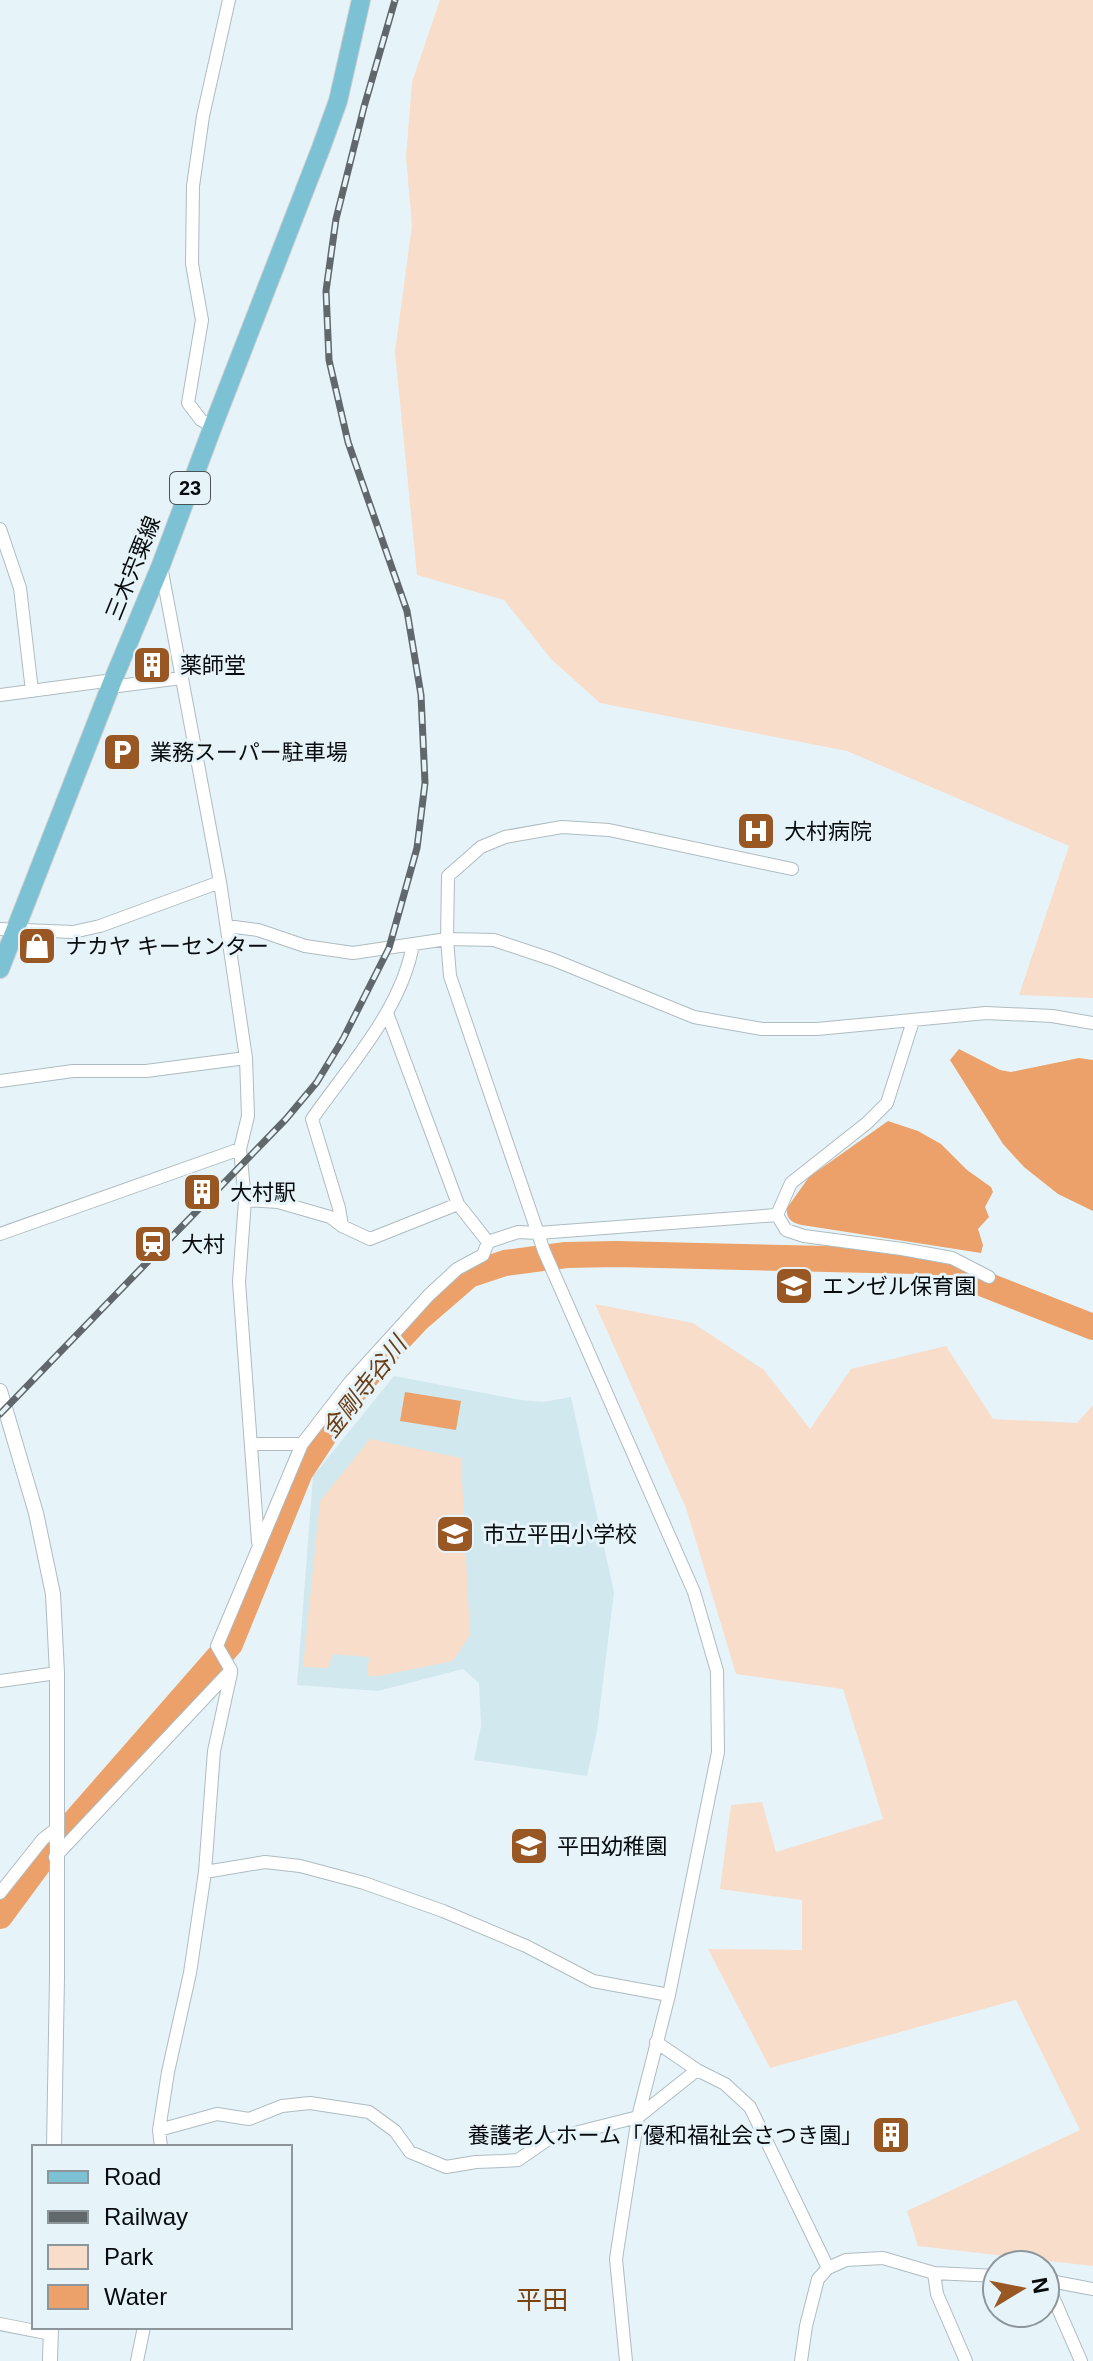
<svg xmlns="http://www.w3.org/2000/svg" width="1093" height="2361" viewBox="0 0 1093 2361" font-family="Helvetica,'Noto Sans JP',sans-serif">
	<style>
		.built { fill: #d1e8ef }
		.green { fill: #f8ddcb }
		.water { fill: #eba169 }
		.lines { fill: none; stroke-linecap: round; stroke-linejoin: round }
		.river { stroke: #eba169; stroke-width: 26 }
		.minor-casing { stroke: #aebcc1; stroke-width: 14 }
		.tertiary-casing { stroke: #aebcc1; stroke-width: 16 }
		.primary-casing { stroke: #cececf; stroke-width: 20 }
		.minor { stroke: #fff; stroke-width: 12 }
		.tertiary { stroke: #fff; stroke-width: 14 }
		.primary { stroke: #7cc2d4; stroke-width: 18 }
		.rail-casing { stroke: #60686b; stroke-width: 7 }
		.rail { stroke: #e6f4f9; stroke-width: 4; stroke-dasharray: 12; stroke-linecap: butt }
		.labels { text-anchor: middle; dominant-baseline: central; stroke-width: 6; stroke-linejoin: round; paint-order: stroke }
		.shield { fill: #e6f4f9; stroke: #4b5254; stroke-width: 2 }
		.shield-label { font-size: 20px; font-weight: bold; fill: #080c0e }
		.street-label { font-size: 22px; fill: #080c0e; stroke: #e6f4f9 }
		.poi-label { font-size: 22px; fill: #080c0e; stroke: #e6f4f9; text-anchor: start }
		.water-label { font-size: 24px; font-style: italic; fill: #6c3c13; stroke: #e6f4f9 }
		.quarter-label { font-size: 26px; fill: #7c430f; stroke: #e6f4f9 }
	</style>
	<rect width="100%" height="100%" fill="#e6f4f9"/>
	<path class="built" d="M394,1376l127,24 22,2 28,-5 43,195 -17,139 -10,45 -113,-16 7,-34 -2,-43 -16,-14 -85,22 -81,-6 16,-209z"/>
	<path class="green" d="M440,0h653v998l-74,-3 50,-149 -222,-95 -247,-48 -49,-44 -47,-59 -87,-25 -22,-223 17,-127 -6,-68 6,-75z
		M595,1304l98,19 71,47 46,59 41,-60 95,-23 47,73 84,4 16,-18v861l-175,-20 -11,-35 173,-81 -64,-130 -246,68 -62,-119 94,1v-50l-82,-11 11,-84 31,-3 14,50 107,-33 -40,-130 -107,-15 -50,-166z
		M370,1439l91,19 9,177 -17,26 -74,15h-12l2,-19 -36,-3 -5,14 -25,-1 17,-166z"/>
	<path class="water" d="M959,1049l41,21 11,2 68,-14 14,2v151l-35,-17 -34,-27 -21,-23 -53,-84z
		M888,1121l30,10 23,13 26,26 24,17 2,5 -8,15 4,10 -11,12 5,16 -2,8 -179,-28c-10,-2 -16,-6 -15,-17l22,-31z
		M405,1392l56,9 -5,29 -56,-9z"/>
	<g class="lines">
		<path class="river" d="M0,1916l42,-57 188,-215 70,-172 48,-73 37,-45 32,-34 52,-45 36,-12 61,-8 51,-1 299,7 37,11 140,55"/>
		<defs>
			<path id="minor" d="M213,426l-12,-6 -13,-17 14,-83 -10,-56 1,-78 10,-70 26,-116
				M0,529l20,59 12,103
				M161,566l59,316 26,176 2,58 -8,33 5,51 -6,82 19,260
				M110,687l72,-9
				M0,695l113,-15
				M227,926l31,4 47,16 48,7 94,-14 47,1 60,20 140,57 68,12h55l169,-16 66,3 41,7
				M0,929l73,3 27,-6 120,-44
				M387,1013l71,191
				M0,1081l73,-10h73l100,-13
				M245,1200l33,2 52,15 12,9 28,13 88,-35 30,38
				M777,1215l9,15 18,6 98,13 50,9 37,19
				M342,1226l-3,-18 -27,-89c37,-53 90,-110 101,-175
				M0,1234l240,-85
				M251,1444h51
				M0,1681l57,-8
				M55,1857l176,-187 -14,-24 85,-202 48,-62 79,-87 28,-26 26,-14 5,-13 30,-10 20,1 239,-18 14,-32 76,-60 20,-20 26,-82
				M205,1872l60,-10 35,4 64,17 79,28 83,35 67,35 76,14
				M0,1893l43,-54 13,-10
				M656,2042l41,28 28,14 25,23 78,161
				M159,2130l58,-16 32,5 33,-13 28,-3 59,9 26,19 15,21 36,15 30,-5 27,-1 15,-1 29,-20 91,-23 59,-47
				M161,2147l-2,-17 9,-58 22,-99 15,-101 9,-121 17,-78
				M934,2273l3,21 29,67
				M1045,2280l48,9
				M1046,2281l35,80
				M0,2324l51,10
				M137,2361l7,-34
				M626,2361l-10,-102 5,-33 17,-109 31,-122 49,-243 -1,-81 -23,-79 -150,-341 -94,-275 -3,-37 1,-63 33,-29 24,-10 57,-10 47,3 183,39
				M801,2361l5,-35 12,-47 10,-11 18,-8 37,-2 51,15 63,3"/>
			<path id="tertiary" d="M0,1391l36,122 17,81 4,79v304l-3,170
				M50,2361l1,-34"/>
			<path id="primary" d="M0,969l113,-289 48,-115 52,-139 108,-278 17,-47 23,-101"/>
		</defs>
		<use href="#minor" class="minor-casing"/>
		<use href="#tertiary" class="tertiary-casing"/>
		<use href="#primary" class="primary-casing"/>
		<use href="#minor" class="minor"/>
		<use href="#tertiary" class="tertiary"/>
		<use href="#primary" class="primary"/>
		<defs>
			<path id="rail" d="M0,1414l286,-295 31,-37 26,-43 46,-91 28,-100 8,-65 -4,-88 -14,-84 -59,-169 -19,-82 -3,-69 10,-72 28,-112 31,-107"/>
		</defs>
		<use href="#rail" class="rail-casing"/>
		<use href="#rail" class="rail"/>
	</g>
	<defs>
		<symbol id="building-square" viewBox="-11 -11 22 22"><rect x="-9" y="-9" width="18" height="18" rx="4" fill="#995823" stroke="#e6f4f9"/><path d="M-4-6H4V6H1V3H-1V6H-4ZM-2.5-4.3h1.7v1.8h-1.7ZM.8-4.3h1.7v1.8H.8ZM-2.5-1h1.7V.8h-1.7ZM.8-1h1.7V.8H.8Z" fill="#fff"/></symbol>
		<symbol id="parking-square" viewBox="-11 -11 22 22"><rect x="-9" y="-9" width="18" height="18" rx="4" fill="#995823" stroke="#e6f4f9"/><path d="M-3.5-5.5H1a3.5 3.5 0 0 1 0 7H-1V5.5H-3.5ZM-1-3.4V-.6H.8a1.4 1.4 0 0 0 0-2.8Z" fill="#fff"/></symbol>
		<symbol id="hospital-square" viewBox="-11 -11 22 22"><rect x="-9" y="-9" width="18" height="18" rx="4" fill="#995823" stroke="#e6f4f9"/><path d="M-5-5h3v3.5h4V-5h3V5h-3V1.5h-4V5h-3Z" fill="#fff"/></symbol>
		<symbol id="shop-square" viewBox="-11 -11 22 22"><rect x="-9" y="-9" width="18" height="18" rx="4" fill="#995823" stroke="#e6f4f9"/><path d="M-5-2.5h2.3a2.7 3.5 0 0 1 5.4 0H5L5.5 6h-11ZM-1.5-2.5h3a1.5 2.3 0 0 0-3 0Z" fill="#fff"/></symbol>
		<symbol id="station-square" viewBox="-11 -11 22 22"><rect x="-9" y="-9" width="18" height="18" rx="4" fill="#995823" stroke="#e6f4f9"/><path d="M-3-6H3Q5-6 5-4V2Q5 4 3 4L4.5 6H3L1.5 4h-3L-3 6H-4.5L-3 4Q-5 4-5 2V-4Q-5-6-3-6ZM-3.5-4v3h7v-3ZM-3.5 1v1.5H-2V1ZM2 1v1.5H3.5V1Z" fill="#fff"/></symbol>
		<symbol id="school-square" viewBox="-11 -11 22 22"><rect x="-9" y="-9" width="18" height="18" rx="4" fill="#995823" stroke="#e6f4f9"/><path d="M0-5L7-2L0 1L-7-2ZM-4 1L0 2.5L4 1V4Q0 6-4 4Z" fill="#fff"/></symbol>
	</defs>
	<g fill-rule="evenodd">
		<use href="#building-square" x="130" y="643" width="44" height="44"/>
		<use href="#parking-square" x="100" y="730" width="44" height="44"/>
		<use href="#hospital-square" x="734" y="809" width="44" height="44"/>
		<use href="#shop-square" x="15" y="924" width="44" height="44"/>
		<use href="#building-square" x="180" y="1170" width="44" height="44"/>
		<use href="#station-square" x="131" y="1222" width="44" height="44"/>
		<use href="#school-square" x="772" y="1264" width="44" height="44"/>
		<use href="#school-square" x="433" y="1512" width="44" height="44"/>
		<use href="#school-square" x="507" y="1824" width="44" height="44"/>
		<use href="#building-square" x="869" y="2113" width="44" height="44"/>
	</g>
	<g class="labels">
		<rect class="shield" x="170" y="472" width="40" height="32" rx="6"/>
		<g class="shield-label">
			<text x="190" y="488">23</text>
		</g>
		<g class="street-label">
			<text transform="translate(133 568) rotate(-68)">三木宍粟線</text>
		</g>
		<g class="poi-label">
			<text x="180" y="665">薬師堂</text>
			<text x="150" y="752">業務スーパー駐車場</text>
			<text x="784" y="831">大村病院</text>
			<text x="65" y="946">ナカヤ キーセンター</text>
			<text x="230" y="1192">大村駅</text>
			<text x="181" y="1244">大村</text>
			<text x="822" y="1286">エンゼル保育園</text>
			<text x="483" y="1534">市立平田小学校</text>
			<text x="557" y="1846">平田幼稚園</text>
			<text x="863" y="2135" text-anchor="end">養護老人ホーム「優和福祉会さつき園」</text>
		</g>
		<g class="water-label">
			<text transform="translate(364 1387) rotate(-52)">金剛寺谷川</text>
		</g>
		<g class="quarter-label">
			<text x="542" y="2300">平田</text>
		</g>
	</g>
	<rect x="32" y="2145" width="260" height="184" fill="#e6f4f9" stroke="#8d979b" stroke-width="2"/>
	<rect x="48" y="2171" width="40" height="12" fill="#7cc2d4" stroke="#8d979b" stroke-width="2"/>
	<text x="104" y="2185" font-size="24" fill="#080c0e">Road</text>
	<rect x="48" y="2211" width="40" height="12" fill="#60686b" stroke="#8d979b" stroke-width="2"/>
	<text x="104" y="2225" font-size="24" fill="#080c0e">Railway</text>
	<rect x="48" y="2245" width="40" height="24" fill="#f8ddcb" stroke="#8d979b" stroke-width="2"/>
	<text x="104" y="2265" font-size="24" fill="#080c0e">Park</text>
	<rect x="48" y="2285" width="40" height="24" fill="#eba169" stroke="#8d979b" stroke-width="2"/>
	<text x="104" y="2305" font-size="24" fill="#080c0e">Water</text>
	<g transform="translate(1021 2289) rotate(80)"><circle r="38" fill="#e6f4f9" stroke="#8d979b" stroke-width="2"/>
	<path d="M0-6L14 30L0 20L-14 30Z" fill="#995823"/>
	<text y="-12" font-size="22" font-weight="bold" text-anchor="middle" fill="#080c0e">N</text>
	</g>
</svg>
